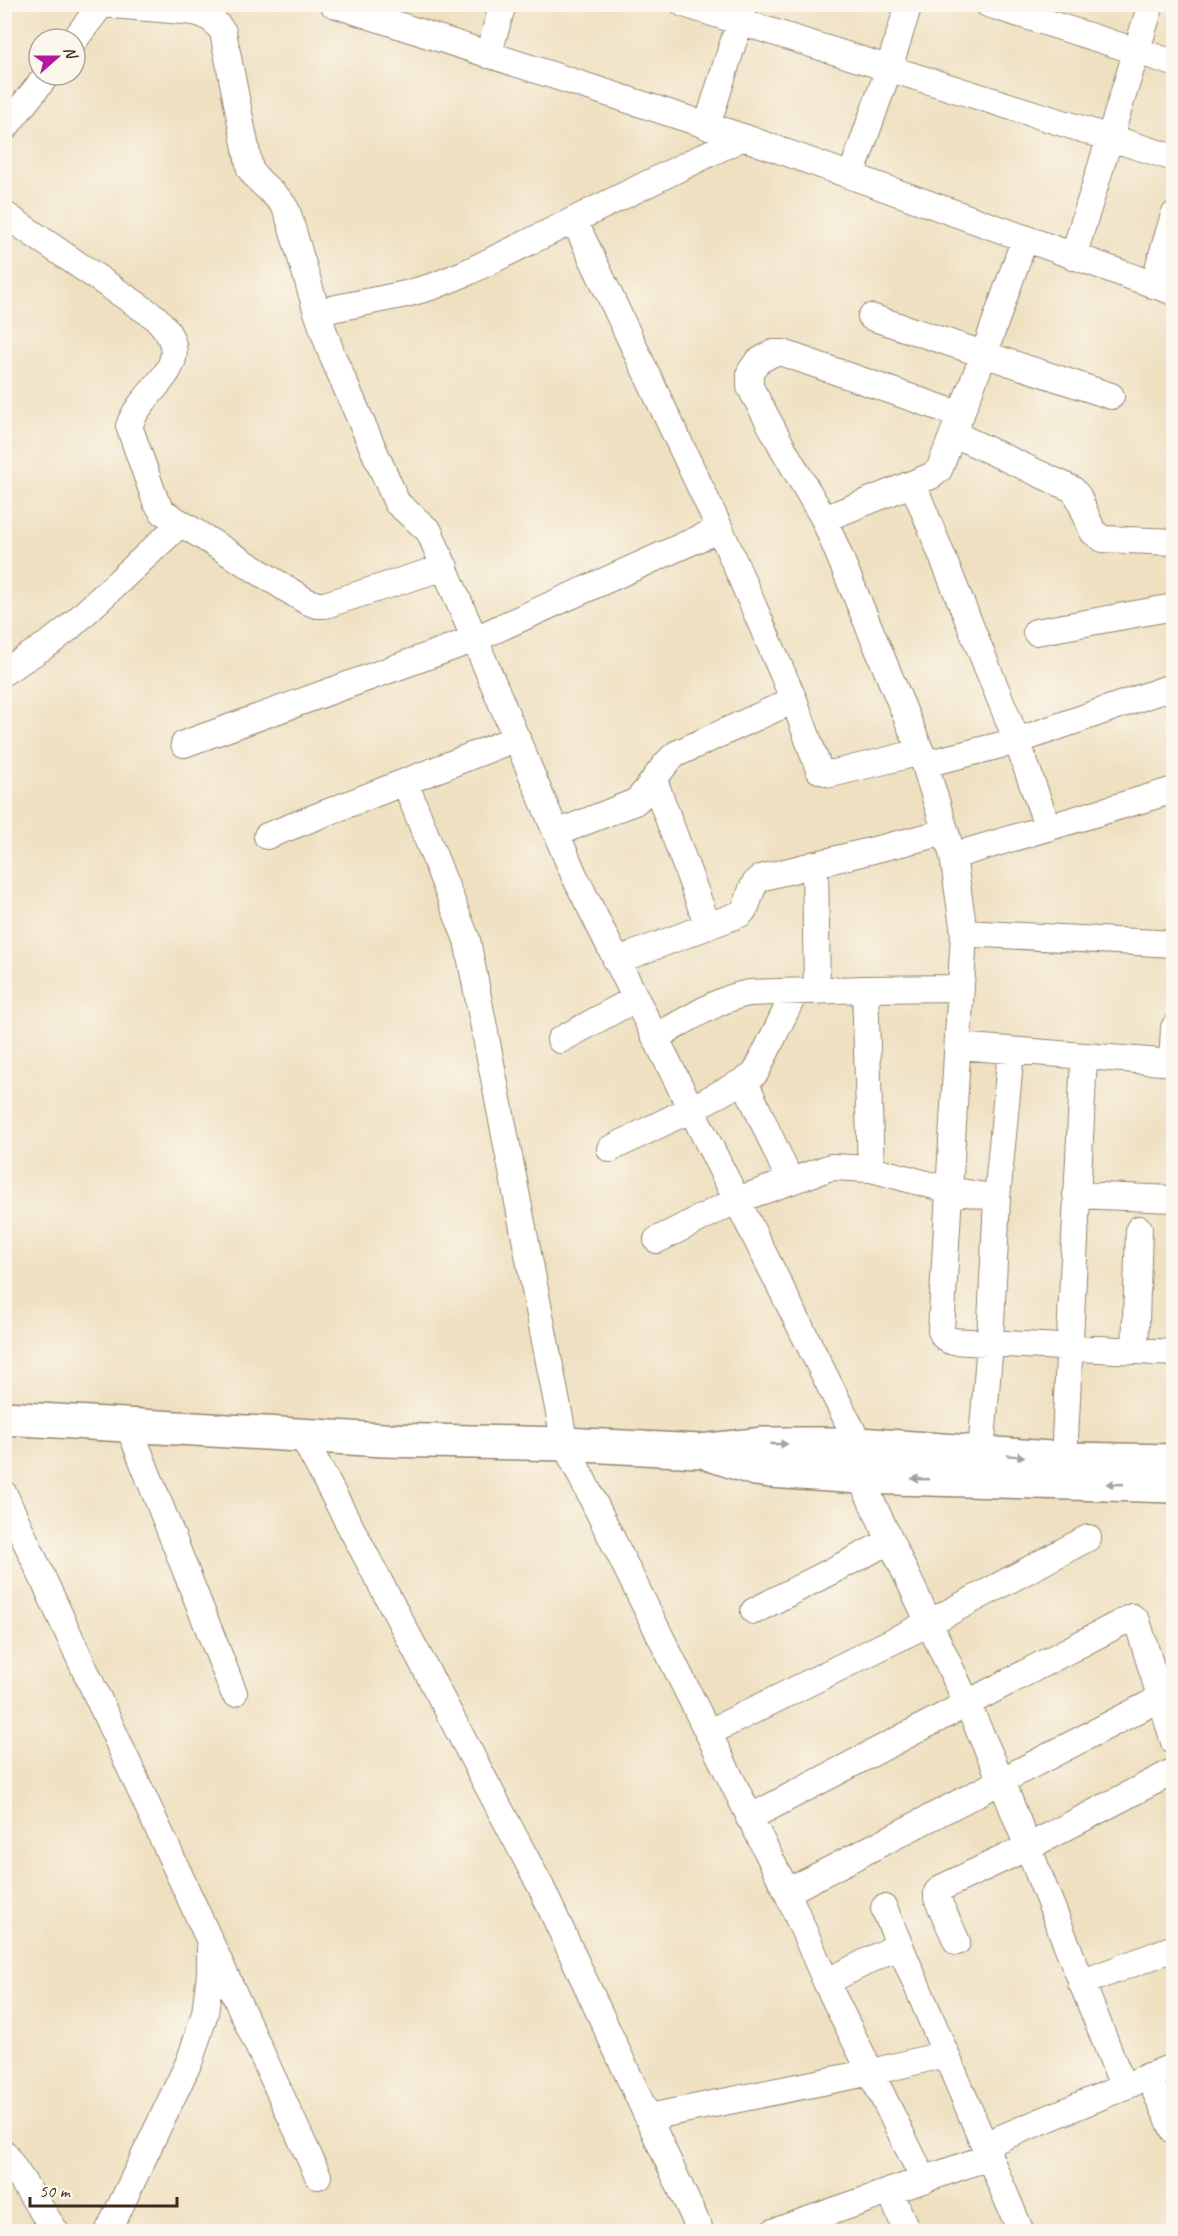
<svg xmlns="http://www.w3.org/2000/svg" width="1178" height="2236" viewBox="0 0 1178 2236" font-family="Caveat,sans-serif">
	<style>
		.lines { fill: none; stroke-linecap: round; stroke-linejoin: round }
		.minor-casing { stroke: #958570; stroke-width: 28 }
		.highway-casing { stroke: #958570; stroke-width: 36 }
		.minor { stroke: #fff; stroke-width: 26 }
		.highway { stroke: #fff; stroke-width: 33 }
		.oneway { fill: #a79f9a }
	</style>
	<rect width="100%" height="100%" fill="#fbf7ec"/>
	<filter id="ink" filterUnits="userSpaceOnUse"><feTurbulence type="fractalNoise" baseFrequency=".0167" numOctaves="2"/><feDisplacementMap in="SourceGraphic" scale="12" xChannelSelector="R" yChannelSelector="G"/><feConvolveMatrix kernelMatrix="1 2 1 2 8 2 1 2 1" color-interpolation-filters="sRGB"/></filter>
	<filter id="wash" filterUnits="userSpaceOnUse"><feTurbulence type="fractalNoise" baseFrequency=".008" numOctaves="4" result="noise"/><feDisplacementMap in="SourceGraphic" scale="24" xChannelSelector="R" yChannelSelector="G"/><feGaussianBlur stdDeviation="1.35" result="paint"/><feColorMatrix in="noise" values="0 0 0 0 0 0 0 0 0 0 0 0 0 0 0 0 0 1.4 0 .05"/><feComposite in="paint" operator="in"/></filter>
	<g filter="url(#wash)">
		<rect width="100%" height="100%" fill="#efe0c1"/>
	</g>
	<g filter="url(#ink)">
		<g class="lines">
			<defs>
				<path id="minor" d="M101,4l94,8c13,3 20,9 28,20l27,137c9,16 29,25 37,42l30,101 15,43 65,148 32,28 145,344 285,569
					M333,4l410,133 431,155
					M684,4l490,154
					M988,4l186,59
					M75,39l26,-34
					M488,55l15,-51
					M707,126l38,-121
					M4,129l43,-54
					M851,176l38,-108 20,-64
					M4,214l151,103c49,48 -12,68 -26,109l27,76 7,10 143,89 11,4h8l120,-38
					M574,220l146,309 74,171 25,70 12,4 90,-22
					M1073,257l78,-253
					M1153,285l21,-70
					M317,312l89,-18 28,-8 34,-14 275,-135
					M871,317l240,79
					M961,415l-178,-62h-10l-16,9 -7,10v15l35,65 39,67 97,233 32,104 11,77 -23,398 3,6 6,4 224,12
					M954,434l118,55 6,7 15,36 10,7 71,3
					M913,484l104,257 31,87
					M824,519l107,-43 8,-6 45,-116 41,-116
					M1036,632l138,-25
					M4,672l47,-30 19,-15 110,-103
					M184,744l291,-105 245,-110
					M925,764l92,-23 157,-55
					M654,780l54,146
					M405,782l62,158 98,504 222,448 39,90 98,198
					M557,833l78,-31c16,-13 24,-35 41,-48l118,-54
					M267,836l250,-98
					M953,856l221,-66
					M815,864l2,127
					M964,933l210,11
					M616,961l124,-47c11,-9 8,-27 20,-36l186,-46
					M865,989l6,180
					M655,1037c30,-15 61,-38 94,-44l116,-4 96,-1
					M560,1040l75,-41
					M958,1046l216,17
					M1172,1063l2,-35
					M745,1082l45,99
					M610,1149l81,-40 60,-32 5,-5 39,-80
					M1076,1195l98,4
					M657,1240l80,-40 94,-33 40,2 78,21 48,8
					M1135,1351l4,-122
					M129,1427l105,266
					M303,1437l238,450 160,345
					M981,1452l9,-109 7,-145 14,-147
					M1064,1459l20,-402
					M860,1477l107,226 35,79 121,304
					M4,1494l314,682
					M754,1611l136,-70
					M708,1733l221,-110 159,-85
					M749,1818l383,-201 5,4 37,121
					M787,1892l372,-193
					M884,1908l137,324
					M957,1942l-20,-44v-6l6,-5 85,-40 146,-76
					M826,1982l74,-37
					M1081,1983l93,-35
					M1148,2076l26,55
					M649,2117l223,-45 74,-18
					M984,2145l190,-79
					M4,2153l52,79
					M890,2191l17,41
					M108,2232l82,-172 15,-47 5,-39v-27
					M773,2232l216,-75"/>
				<path id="highway" d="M4,1418l380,22 181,4 135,7 64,-7h95l205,15 110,2
					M710,1454l45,15 15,2 90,6 314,9"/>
			</defs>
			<use href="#minor" class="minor-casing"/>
			<use href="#highway" class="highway-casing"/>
			<use href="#minor" class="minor"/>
			<use href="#highway" class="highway"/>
		</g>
		<defs><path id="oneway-solid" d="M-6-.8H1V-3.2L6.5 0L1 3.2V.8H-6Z" transform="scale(1.5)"/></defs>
		<g class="oneway">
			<use href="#oneway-solid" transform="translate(779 1444)"/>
			<use href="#oneway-solid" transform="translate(1016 1456) rotate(4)"/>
			<use href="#oneway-solid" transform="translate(920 1479) rotate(-178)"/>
			<use href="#oneway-solid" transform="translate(1115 1484) rotate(-178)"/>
		</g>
	</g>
	<rect width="1178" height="2236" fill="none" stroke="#fbf7ec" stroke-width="24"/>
	<g transform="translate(57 57) rotate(69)"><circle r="28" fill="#fbf7ec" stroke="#aea59a" stroke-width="1.5"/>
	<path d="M0-4.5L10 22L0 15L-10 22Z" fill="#b5179e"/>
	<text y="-9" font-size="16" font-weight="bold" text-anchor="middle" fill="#3b2a1e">N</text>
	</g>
	<path d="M30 2197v9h147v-9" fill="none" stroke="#3b2a1e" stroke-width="3"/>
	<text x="39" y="2197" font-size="18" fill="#3b2a1e" stroke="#fbf7ec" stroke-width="4.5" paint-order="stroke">50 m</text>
</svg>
